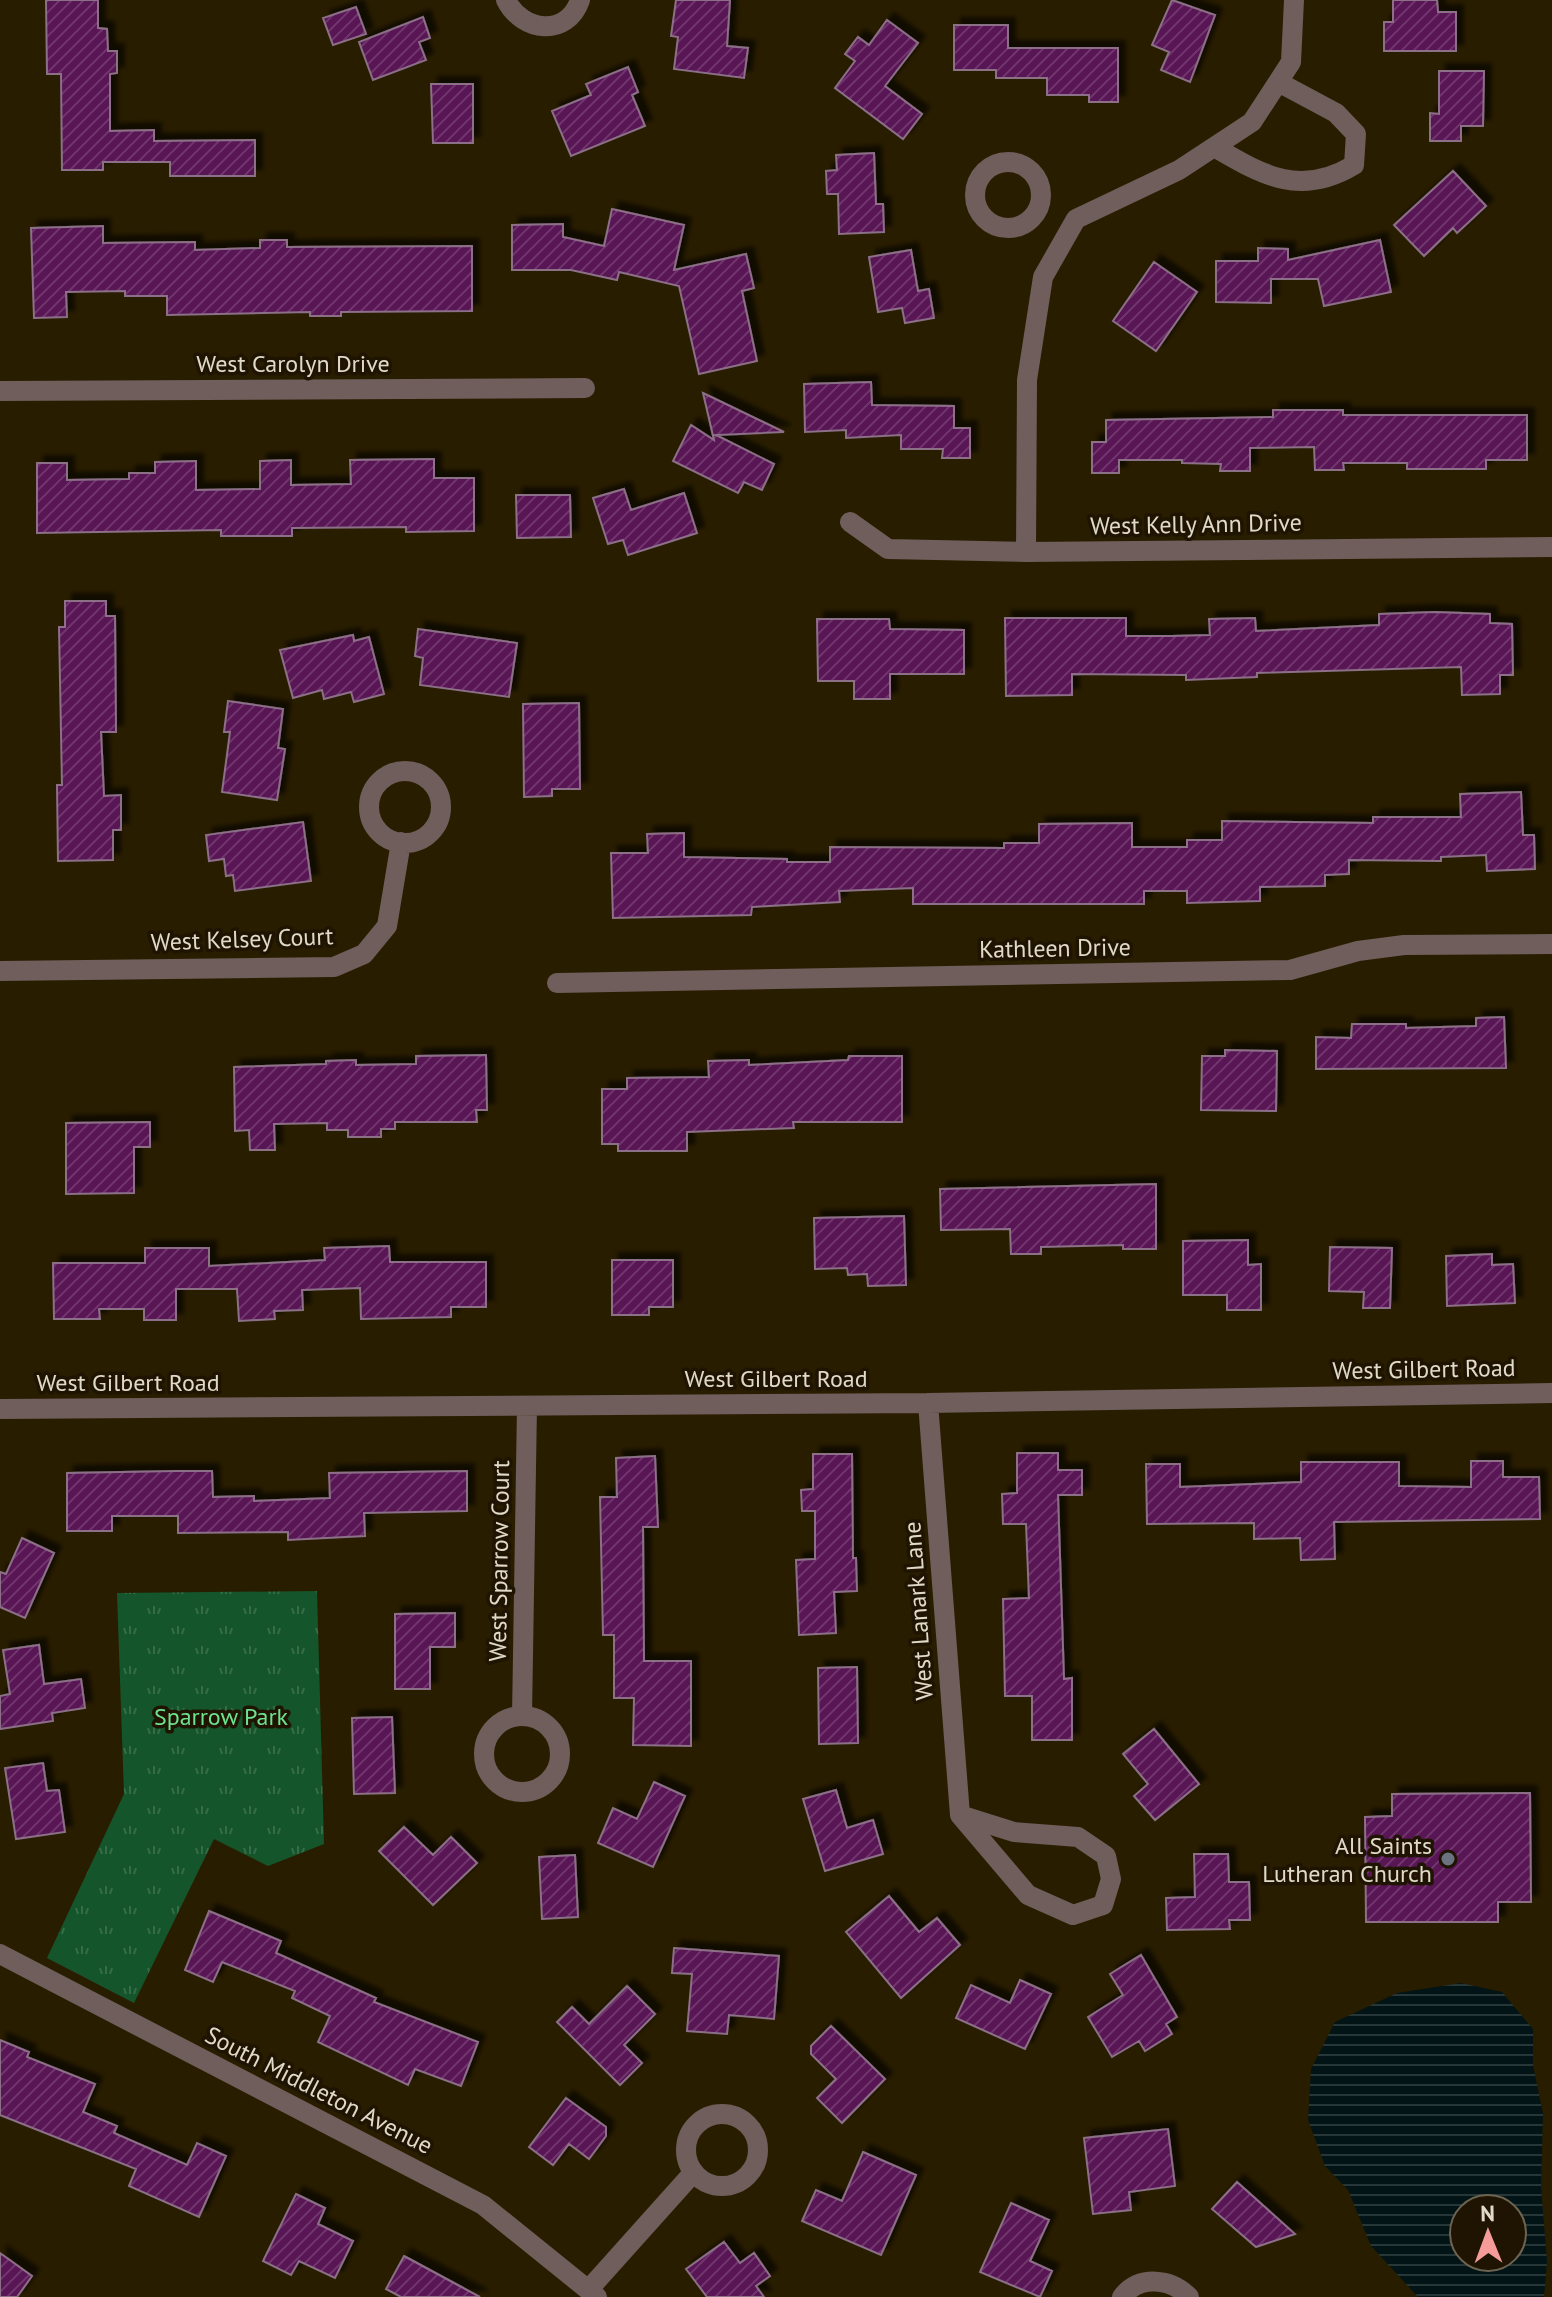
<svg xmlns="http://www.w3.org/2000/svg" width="1552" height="2297" viewBox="0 0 1552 2297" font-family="'PT Sans',sans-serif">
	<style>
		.park { fill: url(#park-tufts) }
		.water { fill: url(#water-rules); fill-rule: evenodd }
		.building { fill: url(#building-hatch); stroke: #8b6f88; stroke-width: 2; filter: url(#shadow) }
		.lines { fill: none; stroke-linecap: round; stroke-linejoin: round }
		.street { stroke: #6f5e5b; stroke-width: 20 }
		.worship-dot { fill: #6b7280; stroke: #1e1401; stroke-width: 3 }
		.labels { text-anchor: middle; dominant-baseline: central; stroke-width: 7; stroke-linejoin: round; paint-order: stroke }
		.street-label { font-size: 24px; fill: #e2dac9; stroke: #1e1401 }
		.park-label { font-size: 24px; fill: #6de28f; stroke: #1e1401 }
		.poi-label { font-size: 24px; fill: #e2dac9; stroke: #1e1401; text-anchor: end }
	</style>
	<defs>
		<pattern id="park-tufts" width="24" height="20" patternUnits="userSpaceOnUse" patternTransform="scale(2)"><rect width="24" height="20" fill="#14552b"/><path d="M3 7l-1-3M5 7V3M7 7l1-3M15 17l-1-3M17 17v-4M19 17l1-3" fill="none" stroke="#366d48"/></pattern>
		<pattern id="water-rules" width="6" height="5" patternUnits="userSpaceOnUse" patternTransform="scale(2)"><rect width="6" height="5" fill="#021415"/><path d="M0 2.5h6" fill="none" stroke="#273636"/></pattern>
		<pattern id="building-hatch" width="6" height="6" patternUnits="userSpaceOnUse" patternTransform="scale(2)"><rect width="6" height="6" fill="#581455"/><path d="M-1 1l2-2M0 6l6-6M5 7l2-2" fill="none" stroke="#70366c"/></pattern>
		<filter id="shadow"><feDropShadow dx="7" dy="-7" stdDeviation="2" flood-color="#0009"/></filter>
	</defs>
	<rect width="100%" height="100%" fill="#291d00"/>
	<path class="park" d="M317,1591l7,253 -56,22 -54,-27 -80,164 -87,-45 77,-164 -7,-201z"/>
	<path class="water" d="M1461,1983l41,9 31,37v36l10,49 -2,73 6,75 -3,35h-126l-47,-51 -23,-56 -23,-24 -17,-46 3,-51 24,-47 62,-29zM1464,2209h48v48h-48z"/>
	<path class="building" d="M46,0h52v28l9,1 1,22h9v22l-7,1v57l44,-1v11l101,-1v36h-85v-14h-67v8h-41l-1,-96h-14z
		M676,0h54l-3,46 21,2 -4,30 -70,-9 4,-32 -7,-1z
		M1172,0l43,15 -25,67 -29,-12 8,-18 -17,-7z
		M1393,0h44l1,12h18v39h-72v-29h9z
		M356,7l10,27 -33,11 -10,-27z
		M423,17l7,21 -11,4 7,18 -53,20 -14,-38z
		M887,20l31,23 -33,43 37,28 -19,25 -68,-51 20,-27 -10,-7 13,-17 11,8z
		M954,25h54v23h110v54h-29v-7h-42v-17h-51v-8h-42z
		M628,67l10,25 -6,3 13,31 -74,30 -19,-45 39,-16 -5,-11z
		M1439,71h45l-1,55h-22v15h-31v-28l9,1z
		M431,84h42v59h-40z
		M874,153l2,51h7l1,28 -45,2 -1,-40h-11l-1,-23 11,-1 -1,-15z
		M1453,171l33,35 -29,27 -4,-5 -29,28 -30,-31z
		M612,209l72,16 -10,45 72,-16 8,34 -12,3 15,70 -58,13 -20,-88 -60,-14 -2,8 -46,-10h-59v-45l51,-1v13l41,9z
		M103,226v17l92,-1v8l65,-2v-8h27v7l185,-1v65l-131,1v4h-31v-4l-143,3v-19h-42v-5l-59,1 1,25 -33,1 -3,-90z
		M1380,240l11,52 -67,14 -6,-27h-47v24l-55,-1v-41h42v-13l30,1v11z
		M911,250l7,41 11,-2 5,29 -29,5 -3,-15 -24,4 -9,-55z
		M1154,262l43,30 -41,59 -43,-30z
		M871,382l1,23 82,1v22h16v30h-28l1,-9h-42v-14l-55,3v-8l-41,2 -1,-48z
		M703,393l81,39 -68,3 58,29 -12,26 -18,-8 -6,11 -65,-32 18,-36 23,15z
		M1273,410h70v5h184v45h-41v9h-79v-6h-64l1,7h-29l-1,-23 -64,1v23h-30l1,-7 -39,-1v-3h-63v13h-27v-31h14v-22l167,-3z
		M434,459v19h40v53l-68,1v-5l-114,1v8h-71v-6l-184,3v-70h30v17l62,-1v-6h26v-11l41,-1v29l64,-1v-28l31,-1v25l60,-1 -1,-24z
		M624,489l7,21 53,-17 13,40 -69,22 -5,-15 -15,4 -15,-46z
		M516,495h54l1,42 -54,1z
		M65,601h41v15h9l1,116h-15l3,64 17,-1v35h-8v30l-55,1 -1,-76h5l-3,-158h6z
		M1435,612l55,2v9l22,1 1,51h-13v19l-38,1 -1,-28 -204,6v4l-71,3v-5l-114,-1v21l-66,1 -1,-78h121v18h46l38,-1 -1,-16 46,-1 1,13 123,-6v-11z
		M817,619h72l1,10 74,1v44h-74v25h-36v-18h-36z
		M418,629l99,14 -8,54 -89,-12 3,-27 -8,-2z
		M353,635l1,6 15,-4 15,57 -30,8 -3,-10 -27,7 -2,-9 -29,8 -13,-48z
		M228,701l55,8 -5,39 7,1 -8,51 -55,-8 8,-60h-6z
		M579,703l1,86h-28v7l-28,1 -1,-93z
		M1521,792l2,43h11l1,34 -48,2 -1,-16 -45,2v4l-92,-1v14l-24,1v11l-65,1v14l-73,2v-12h-43v13h-231v-16l-74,3 1,11 -88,5 -1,8 -138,3 -2,-65h37l-1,-19 37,-1v24l103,2v3h43v-15l174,1v-5h35v-19l93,-1v24h55v-7h35v-19l151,2v-6h88l-1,-23z
		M303,822l8,59 -76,10 -2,-16 -7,1 -2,-17 -15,2 -3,-26z
		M1504,1017l2,51 -190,1v-32l35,1 1,-14h54v4l70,-2v-8z
		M1225,1050l52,1 -1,60 -75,-1 1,-54h23z
		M486,1055l1,55h-11l1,12h-82v7h-14v8h-33v-7h-21v-7l-53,1 1,26h-25l-1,-20 -14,1 -1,-64 92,-3v-3l30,-1v5l60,-1v-8z
		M849,1056h53v66h-109l1,6 -107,4v19h-69v-7h-16v-55h25v-11l82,-1 -1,-16 41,-1v5l99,-5z
		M150,1122v25h-16v46l-68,1v-71z
		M1156,1184v65h-33v-4l-82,2v7h-30l-1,-25 -69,1 -1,-41z
		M904,1216l2,69 -38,1 -1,-12 -19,1 -1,-7 -32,1 -1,-51z
		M1248,1240v25l13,-1v46h-34v-15h-44v-54z
		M389,1246l1,16h96v45h-35v10l-90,2 -1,-31 -58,2 1,20 -29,1 1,8 -36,2 -2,-32h-61v31h-32v-11h-45l1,10h-46l-1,-56h92v-15h64v18l116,-6 -1,-12z
		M1330,1247l62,1 -2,60h-27l1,-16 -35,-1z
		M1492,1254v11l21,-1 2,39 -68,3 -1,-50z
		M612,1260h61v47h-24v8h-37z
		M1017,1453h41v17h24v25h-24l6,184 8,-1v62h-40v-44h-27l-2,-97 26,-1 -3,-74h-23l-1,-30 15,-1z
		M813,1454h39l1,104h3l1,33 -23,1 2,41 -37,2 -3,-75 19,-1v-48h-13l-1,-21 12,-1z
		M655,1456l3,71h-15l1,134h47v85l-58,-1 1,-47h-20v-63h-11l-3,-138h17l-1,-39z
		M1471,1461h32v16h36l1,42 -206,3 1,37 -34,1 -1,-22 -46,1v-16l-107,1 -1,-60h34v23l121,-5v-20h98v24l72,1z
		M177,1471h35l1,26 41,-1v5l76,-3 -1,-25 138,-2v40l-103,2 1,23 -77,4v-8l-110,1v-17h-66v15h-45v-58z
		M22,1538l32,15 -29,65 -25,-11v-35l6,2z
		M455,1613v34h-25v42h-35v-75z
		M39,1645l5,39 37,-5 4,29 -33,5 1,8 -53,8v-33l10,-2 -7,-44z
		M857,1667l1,76 -39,1 -1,-76z
		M392,1717l3,76 -41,1 -2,-76z
		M1154,1729l45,55 -44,36 -21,-24 14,-12 -25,-30z
		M43,1763l4,28 12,-1 6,42 -49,7 -11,-71z
		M654,1782l31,14 -32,71 -55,-24 15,-35 24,11z
		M836,1790l11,38 26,-8 10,34 -58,17 -22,-72z
		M1530,1793l1,109h-33v20h-132l-1,-105 27,-1v-22z
		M404,1827l29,28 18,-18 26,26 -44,42 -54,-54z
		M1194,1854h34l1,28h20l1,38h-21l1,9 -63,1 -1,-32 29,-1z
		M575,1855l3,62 -36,2 -3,-62z
		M889,1896l30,36 18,-14 23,27 -59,53 -55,-66z
		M209,1911l72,30 -5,12 100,45 -2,4 104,40 -17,44 -46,-17 -7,16 -90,-43 12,-26 -38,-18 3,-7 -73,-29 -9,20 -28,-12z
		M674,1948l105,8 -5,63 -45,-4 -2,19 -40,-3 5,-57 -20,-1z
		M1141,1955l36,62 -11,7 6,10 -27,17 -6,-10 -27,16 -24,-40 35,-22 -13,-21z
		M1020,1980l31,14 -26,55 -69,-31 15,-33 39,18z
		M627,1986l28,28 -31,31 18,18 -22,22 -63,-63 15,-15 17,17z
		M831,2026l54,53 -43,44 -25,-25 19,-19 -25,-25v-8z
		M0,2040l29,12 -2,5 68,27 -12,28 34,14 -3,7 73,32 10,-22 29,13 -27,61 -70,-31 7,-17 -136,-54z
		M566,2098l40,29v9l-17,23 -20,-15 -16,21 -24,-18z
		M1168,2129l7,57 -46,6 2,18 -38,4 -9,-76z
		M863,2152l53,23 -35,80 -79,-34 14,-31 26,11z
		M1237,2182l58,52 -39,13 -44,-38z
		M296,2194l29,14 -7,16 35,17 -18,37 -36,-17 -8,14 -28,-14z
		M1011,2203l38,17 -19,41 22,10 -12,26 -60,-25z
		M724,2242l16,21 14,-10 16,23 -14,10 8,11h-57l-21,-28z
		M0,2253l32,23 -15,21h-17z
		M404,2256l76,41h-79l-15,-8z"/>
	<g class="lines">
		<path class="street" d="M506,0c16,32 61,38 74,0
			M1216,148c48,28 85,49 138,17l2,-31 -20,-21 -56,-30
			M975 195a33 33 0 1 1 66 0a33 33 0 1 1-66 0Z
			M0,391l585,-3
			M850,522l38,27 138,3 526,-5
			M1026,552l1,-172 16,-103 33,-58 103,-49 73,-48 39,-60 3,-62
			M369 807a36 36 0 1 1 72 0a36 36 0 1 1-72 0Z
			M0,971l334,-4 30,-13 23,-28 14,-84
			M557,983l733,-13 68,-19 46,-6 148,-1
			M928,1403l32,412 68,80 45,20 30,-10 8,-26 -5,-23 -28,-19 -64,-5 -54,-17
			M0,1409l928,-6 624,-10
			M522,1716l5,-310
			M484 1754a38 38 0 1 1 76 0a38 38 0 1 1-76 0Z
			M0,1954l483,251 114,92
			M686 2150a36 36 0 1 1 72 0a36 36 0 1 1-72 0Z
			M590,2288l103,-115
			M1122,2297c17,-22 49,-19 67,0"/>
	</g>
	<circle class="worship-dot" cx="1448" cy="1859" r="8"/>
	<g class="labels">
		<g class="street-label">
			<text x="293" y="363">West Carolyn Drive</text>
			<text transform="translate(1196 524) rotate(-1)">West Kelly Ann Drive</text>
			<text transform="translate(242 939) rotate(-2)">West Kelsey Court</text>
			<text transform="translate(1055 948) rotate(-1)">Kathleen Drive</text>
			<text transform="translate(1424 1369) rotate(-1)">West Gilbert Road</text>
			<text x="776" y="1378">West Gilbert Road</text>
			<text x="128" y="1382">West Gilbert Road</text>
			<text transform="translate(499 1561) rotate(-89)">West Sparrow Court</text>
			<text transform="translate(918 1611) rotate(-94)">West Lanark Lane</text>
			<text transform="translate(319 2090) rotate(27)">South Middleton Avenue</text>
		</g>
		<g class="park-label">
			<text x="221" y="1716">Sparrow Park</text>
		</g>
		<g class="poi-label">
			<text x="1432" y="1845">All Saints<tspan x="1432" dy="28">Lutheran Church</tspan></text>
		</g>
	</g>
	<g transform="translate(1488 2233) rotate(359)"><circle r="38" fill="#1e1401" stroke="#6c6351" stroke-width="2"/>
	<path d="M0-6L14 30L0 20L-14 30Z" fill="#f59b99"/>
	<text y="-12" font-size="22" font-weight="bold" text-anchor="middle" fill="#e2dac9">N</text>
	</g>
</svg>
